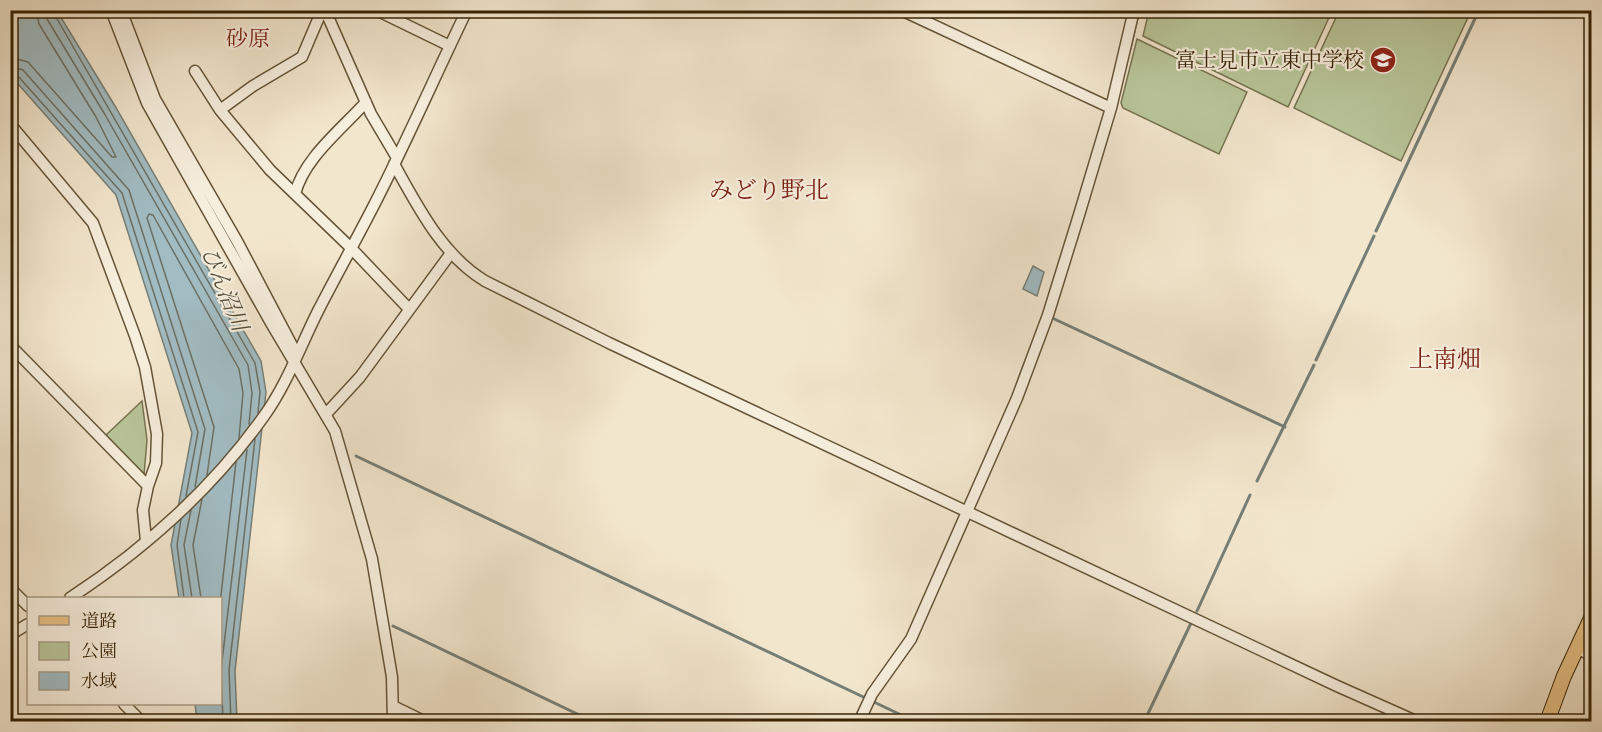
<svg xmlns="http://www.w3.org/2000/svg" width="1602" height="732" viewBox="0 0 1602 732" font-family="'IM FELL Great Primer','Noto Serif JP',serif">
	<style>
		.green { fill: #b8c69a; stroke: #777450; stroke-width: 1.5 }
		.water { fill: #a1bcc3; stroke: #767f77; stroke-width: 1.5 }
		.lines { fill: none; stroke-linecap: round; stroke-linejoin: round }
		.shore { stroke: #6c7064; stroke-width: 1.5 }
		.stream { stroke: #767f77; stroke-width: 3 }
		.minor-casing { stroke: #655437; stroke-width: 13 }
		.major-casing { stroke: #362305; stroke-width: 16 }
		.minor { stroke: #f7efde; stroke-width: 10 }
		.major { stroke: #e9c386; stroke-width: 14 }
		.labels { text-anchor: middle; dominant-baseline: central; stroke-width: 4.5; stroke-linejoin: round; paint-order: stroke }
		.poi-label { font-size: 21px; fill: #362305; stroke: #f7efde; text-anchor: end }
		.neighbourhood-label { font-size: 22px; fill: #7a1f14; stroke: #f7efde }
		.water-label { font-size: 22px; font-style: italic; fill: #56513e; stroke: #f7efde }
		.quarter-label { font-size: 24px; fill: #7a1f14; stroke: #f7efde }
	</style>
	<rect width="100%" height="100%" fill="#f2e6cd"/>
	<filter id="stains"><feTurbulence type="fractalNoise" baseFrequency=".00333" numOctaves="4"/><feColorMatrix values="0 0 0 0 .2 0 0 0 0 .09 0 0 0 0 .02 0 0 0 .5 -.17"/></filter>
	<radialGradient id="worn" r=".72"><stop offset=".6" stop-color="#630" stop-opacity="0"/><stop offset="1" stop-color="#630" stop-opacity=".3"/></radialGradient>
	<path class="green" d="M1149,11v-1l183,1 -44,96 -145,-71z
		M1339,11h132l-70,150 -107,-53z
		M1137,39l110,53 -28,62 -96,-46 -2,-5z
		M142,401l5,39 -3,35 -39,-39z"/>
	<path class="water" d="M10,11h47l58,95 146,255 5,31 -31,279 2,50h-40l-2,-17h25v-106h-41l-8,-53 21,-112 -76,-238 -105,-119z
		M1033,266l11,6 -7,24 -14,-7z"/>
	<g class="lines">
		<path class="shore" d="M45,10l2,9 57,94 144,252 4,28 -3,31
			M52,10l203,353 5,29 -2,21
			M10,57l18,5 84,95h4l-20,-40 -57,-93 -3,-14
			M10,66l13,4 106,120 76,239 -10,58
			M10,73l7,2 105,118 76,239 -12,64
			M207,475l7,-48 -67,-209 2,-4 4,1 86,154 4,24 -4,45
			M191,510l-7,35 8,53
			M181,519l-4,26 7,53
			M201,598l-8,-53 9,-46
			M220,604l16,-142
			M223,722l-2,-52 26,-220
			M231,722l-2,-52 26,-231"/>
		<path class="stream" d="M1130,49l9,-39
			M1376,231l103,-221
			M1050,317l235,110
			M1316,360l58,-124
			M356,456l560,266
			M1257,481l57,-116
			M1197,611l53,-116
			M393,626l201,96
			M1144,722l47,-99"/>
		<defs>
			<path id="minor" d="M111,10l36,93 124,220 64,108 37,128 20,118 1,45
				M121,10l34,89 82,142 59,112
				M325,10l46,104 26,44
				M376,10l74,36
				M901,10l210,98
				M195,71l25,39 50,60 81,78 58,61
				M220,110l33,-24 49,-29 20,-47
				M10,124l83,99 42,113 10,31 12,67 -1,29 -8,23 -5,24 3,31
				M394,164c24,43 48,91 91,117l124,62 728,343 81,36
				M295,194c9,-36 47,-65 71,-92
				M10,345l138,141
				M326,414l34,-37 91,-124
				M10,588l18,18
				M70,598c73,-48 143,-110 194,-182 23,-32 36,-69 54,-105 18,-35 37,-69 55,-104 33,-64 62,-131 94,-197
				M10,635l18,-11
				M1577,648l15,8
				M124,704l18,18
				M393,706l33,16
				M859,722l13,-28 39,-55 106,-241 31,-83 31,-100 32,-107 23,-98"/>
			<path id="major" d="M1547,722l17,-46 28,-60"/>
		</defs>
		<use href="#minor" class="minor-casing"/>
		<use href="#major" class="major-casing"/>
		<use href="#minor" class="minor"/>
		<use href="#major" class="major"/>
	</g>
	<defs>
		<symbol id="school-disc" viewBox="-11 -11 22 22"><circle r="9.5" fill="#8f2418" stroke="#f7efde"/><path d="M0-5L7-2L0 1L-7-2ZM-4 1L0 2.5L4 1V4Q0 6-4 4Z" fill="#fff"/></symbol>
	</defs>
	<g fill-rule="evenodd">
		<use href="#school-disc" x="1368" y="45" width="30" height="30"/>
	</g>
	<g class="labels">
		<g class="poi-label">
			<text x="1364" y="60">富士見市立東中学校</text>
		</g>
		<g class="neighbourhood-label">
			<text x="248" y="38">砂原</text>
		</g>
		<g class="water-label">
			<text transform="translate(225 289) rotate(68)">びん沼川</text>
		</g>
		<g class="quarter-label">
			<text x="769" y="190">みどり野北</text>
			<text x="1445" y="359">上南畑</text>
		</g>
	</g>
	<rect width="1602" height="732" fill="none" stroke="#f2e6cd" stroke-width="36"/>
	<rect x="12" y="12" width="1578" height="708" fill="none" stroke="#362305" stroke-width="3"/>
	<rect x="18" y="18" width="1566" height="696" fill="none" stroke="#362305" stroke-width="1.5"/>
	<rect x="27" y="597" width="195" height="108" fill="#f7efde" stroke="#aa9d87" stroke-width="1.5"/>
	<rect x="39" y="616" width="30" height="9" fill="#e9c386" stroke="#aa9d87" stroke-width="1.5"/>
	<text x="81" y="627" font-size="18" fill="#362305">道路</text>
	<rect x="39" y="642" width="30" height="18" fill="#b8c69a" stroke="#aa9d87" stroke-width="1.5"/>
	<text x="81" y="657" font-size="18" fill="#362305">公園</text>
	<rect x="39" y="672" width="30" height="18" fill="#a1bcc3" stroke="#aa9d87" stroke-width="1.5"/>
	<text x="81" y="687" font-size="18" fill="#362305">水域</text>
	<rect width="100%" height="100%" filter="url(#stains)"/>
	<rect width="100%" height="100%" fill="url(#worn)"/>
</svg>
